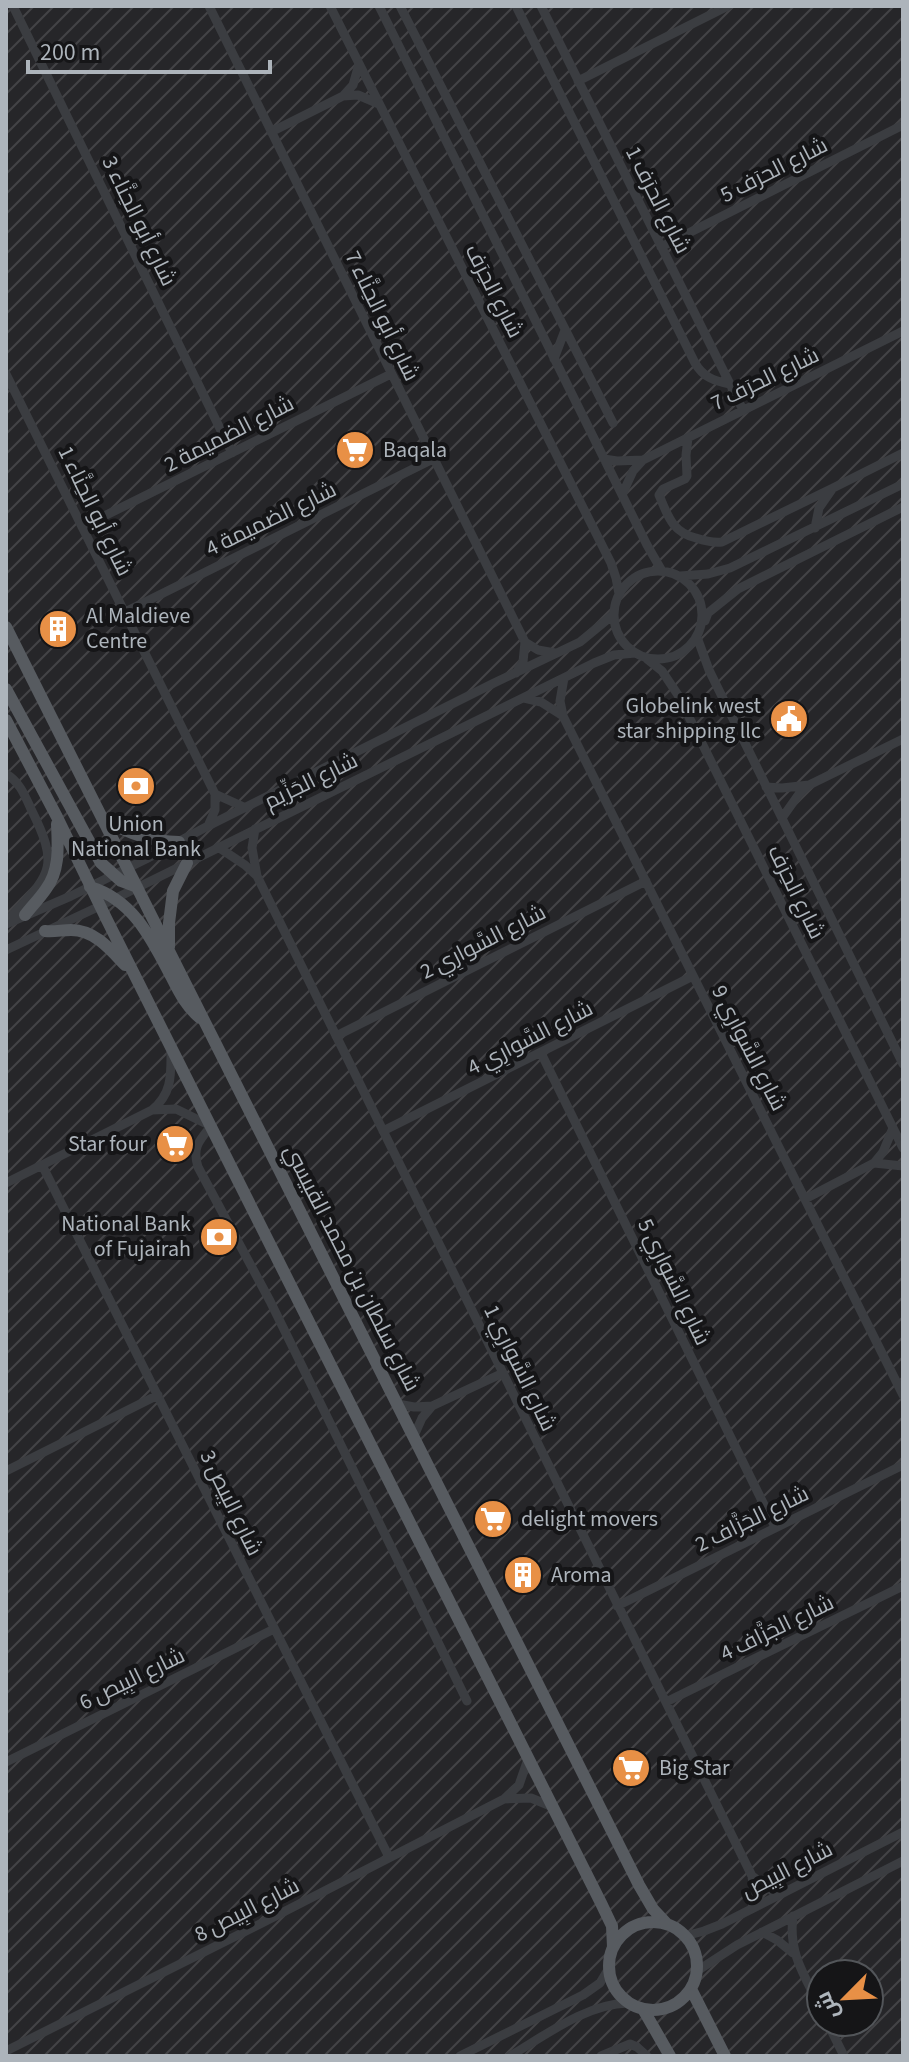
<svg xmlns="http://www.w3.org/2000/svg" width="909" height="2062" viewBox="0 0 909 2062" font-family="'Source Sans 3',Cairo,sans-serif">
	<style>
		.industrial { fill: url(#industrial-furrows); fill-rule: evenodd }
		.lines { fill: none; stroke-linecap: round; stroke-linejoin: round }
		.minor { stroke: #3b3d41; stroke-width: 9 }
		.major { stroke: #575b60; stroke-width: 12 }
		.labels { text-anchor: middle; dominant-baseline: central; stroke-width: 8; stroke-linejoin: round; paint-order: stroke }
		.street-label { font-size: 22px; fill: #adb4bb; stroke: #151517 }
		.poi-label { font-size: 22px; fill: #adb4bb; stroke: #151517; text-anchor: start }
	</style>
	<defs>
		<pattern id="industrial-furrows" width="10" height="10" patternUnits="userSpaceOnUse" patternTransform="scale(2)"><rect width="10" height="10" fill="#262629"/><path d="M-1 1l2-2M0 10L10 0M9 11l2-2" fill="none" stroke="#434346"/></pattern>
	</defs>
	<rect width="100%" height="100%" fill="#1a1a1c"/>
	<path class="industrial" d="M6,6h897v2050h-897zM821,1974h48v48h-48z"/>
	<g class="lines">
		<path class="minor" d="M13,6l219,447
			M209,6l316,636 -2,20 -7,11
			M330,6l281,557 5,15 3,16
			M379,6l268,539 15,26
			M400,6l213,417
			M516,6l179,357c8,14 19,18 35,21
			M541,6l202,404
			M578,81l150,-75
			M343,96l10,-11 6,-21
			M271,132l72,-36 15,-1 21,9
			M661,247l242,-122
			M554,359l11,-29
			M6,374l209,420v16l-7,16
			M688,438l-2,17 1,21 -2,3 -22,10 -4,6c9,21 13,37 37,43 9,3 17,5 26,4l111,-54
			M604,459l13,2 26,-1 260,-129
			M622,495l11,-24 10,-11
			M82,527l309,-153
			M815,528l4,-20 14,-20 70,-35
			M614 615a44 44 0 1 1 88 0a44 44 0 1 1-88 0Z
			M680,576l28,-2 22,-6 173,-84
			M125,612l308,-153
			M705,621l3,-8 30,-24 165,-82
			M697,637l12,33 194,394
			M525,642l13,8 17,3
			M647,659l15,12 16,24 225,453
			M564,678l-4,23 3,15 340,679
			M524,698l17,4 22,14
			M6,774c14,8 19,22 25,35 30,60 19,65 -23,111
			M766,787l16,1 27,-3
			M215,794l31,14
			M782,818l17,-24 10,-9 94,-46
			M255,829l-3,19 5,28 495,1000 2,17 -2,15
			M218,847l27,18 12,11
			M6,924l65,-28 75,-37 62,-33 286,-143 86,-41 34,-28
			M6,950l94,-44 494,-243 20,-8 21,-2
			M336,1036l310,-155
			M541,1053l234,474
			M152,1110c20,-16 19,-35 19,-58
			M383,1131l310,-155
			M874,1163l29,3
			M42,1165l347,692
			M6,1183l146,-73 24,-1 35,17c-12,15 -19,21 -13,41l72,134 197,400
			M805,1199l69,-36 9,-11 10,-24
			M398,1404l16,3 18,-1 71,-33
			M414,1436l8,-18 10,-12
			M6,1471l152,-76
			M617,1606l286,-141
			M666,1702l237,-116
			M6,1762l268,-133
			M504,1799l27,-1 22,9
			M752,1876l26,19
			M793,1916c-5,38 12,60 28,93
			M762,1932l15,8 16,13
			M685,1936l19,-5 18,-7 181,-92
			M697,1971l40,-26 166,-84
			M827,2022l17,34
			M6,2051l256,-128 242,-124 15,-14 9,-26
			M460,2056l123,-61 17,-12 9,-15
			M510,2056c36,-21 76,-52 118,-53
			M601,2056l29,-12 7,3 10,9"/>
		<path class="major" d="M6,627l633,1258 14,24 14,15
			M6,689l95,174 20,18 16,6
			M6,720l51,97 49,101 495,985 11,23 1,21
			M103,820c25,12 47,22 76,22
			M90,887c44,13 62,53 82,91 8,16 15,29 28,40
			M25,915c7,-9 15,-17 21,-26 14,-19 12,-42 11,-65
			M45,931c9,1 17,-1 26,-1 24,0 40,20 54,35
			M169,947v-24l4,-32 14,-28
			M609 1966a44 44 0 1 1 88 0a44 44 0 1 1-88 0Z
			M691,1989l34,67
			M643,2009l27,47"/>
	</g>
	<defs>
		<symbol id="supermarket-disc" viewBox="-11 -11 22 22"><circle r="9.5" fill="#e89046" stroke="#151517"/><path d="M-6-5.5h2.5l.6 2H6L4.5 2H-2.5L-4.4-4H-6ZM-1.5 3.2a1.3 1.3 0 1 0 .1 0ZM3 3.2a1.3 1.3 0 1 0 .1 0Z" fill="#fff"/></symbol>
		<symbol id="building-disc" viewBox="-11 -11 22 22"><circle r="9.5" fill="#e89046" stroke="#151517"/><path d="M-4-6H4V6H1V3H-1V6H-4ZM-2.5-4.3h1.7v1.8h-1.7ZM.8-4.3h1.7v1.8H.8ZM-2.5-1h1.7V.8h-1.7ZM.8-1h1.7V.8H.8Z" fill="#fff"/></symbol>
		<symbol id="civic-disc" viewBox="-11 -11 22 22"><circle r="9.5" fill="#e89046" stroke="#151517"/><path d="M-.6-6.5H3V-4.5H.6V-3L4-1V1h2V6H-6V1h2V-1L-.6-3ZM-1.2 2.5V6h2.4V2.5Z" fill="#fff"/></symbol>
		<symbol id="bank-disc" viewBox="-11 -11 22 22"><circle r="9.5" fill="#e89046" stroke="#151517"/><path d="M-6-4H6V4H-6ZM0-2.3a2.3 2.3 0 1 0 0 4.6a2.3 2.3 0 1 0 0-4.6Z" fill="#fff"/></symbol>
	</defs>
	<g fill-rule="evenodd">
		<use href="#supermarket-disc" x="333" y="428" width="44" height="44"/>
		<use href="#building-disc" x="36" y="607" width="44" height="44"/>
		<use href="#civic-disc" x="767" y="697" width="44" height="44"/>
		<use href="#bank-disc" x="114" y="764" width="44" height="44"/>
		<use href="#supermarket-disc" x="153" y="1122" width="44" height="44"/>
		<use href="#bank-disc" x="197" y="1215" width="44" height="44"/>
		<use href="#supermarket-disc" x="471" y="1497" width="44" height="44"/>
		<use href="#building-disc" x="501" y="1553" width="44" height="44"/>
		<use href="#supermarket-disc" x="609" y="1746" width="44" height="44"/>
	</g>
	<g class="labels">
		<g class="street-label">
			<text transform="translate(774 170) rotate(-27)">شارع الحرَف 5</text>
			<text transform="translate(658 200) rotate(63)">شارع الحرَف 1</text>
			<text transform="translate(139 221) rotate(64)">شارع أبو الحِنَّاء 3</text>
			<text transform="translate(494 291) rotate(63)">شارع الحِرَف</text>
			<text transform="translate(382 316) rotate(64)">شارع أبو الحِنَّاء 7</text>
			<text transform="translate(765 379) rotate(-26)">شارع الحرَف 7</text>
			<text transform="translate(229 434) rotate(-27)">شارع الضميمة 2</text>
			<text transform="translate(95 511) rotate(64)">شارع أبو الحِنَّاء 1</text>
			<text transform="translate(271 519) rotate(-26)">شارع الضميمة 4</text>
			<text transform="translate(311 781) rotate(-26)">شارع الجَزِّيم</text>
			<text transform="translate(796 892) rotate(64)">شارع الحِرَف</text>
			<text transform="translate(483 942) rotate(-27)">شارع السَّوارِي 2</text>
			<text transform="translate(530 1038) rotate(-27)">شارع السَّوارِي 4</text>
			<text transform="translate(749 1048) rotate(63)">شارع السَّوارِي 9</text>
			<text transform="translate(352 1268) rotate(63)">شارع سلطان بن محمد القبيسي</text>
			<text transform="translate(674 1282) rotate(64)">شارع السَّوارِي 5</text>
			<text transform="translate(520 1368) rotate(64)">شارع السَّوارِي 1</text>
			<text transform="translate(231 1503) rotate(64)">شارع البِيص 3</text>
			<text transform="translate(752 1519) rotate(-26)">شارع الجَزَّاف 2</text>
			<text transform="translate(777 1628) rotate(-26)">شارع الجَزَّاف 4</text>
			<text transform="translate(132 1679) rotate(-26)">شارع البِيص 6</text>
			<text transform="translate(787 1870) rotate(-27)">شارع البِيص</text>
			<text transform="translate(247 1910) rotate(-27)">شارع البِيص 8</text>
		</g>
		<g class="poi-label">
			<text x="383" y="450">Baqala</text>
			<text x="86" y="616">Al Maldieve<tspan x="86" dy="25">Centre</tspan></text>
			<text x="761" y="706" text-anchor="end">Globelink west<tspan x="761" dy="25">star shipping llc</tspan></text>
			<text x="136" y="824" text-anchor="middle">Union<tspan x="136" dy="25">National Bank</tspan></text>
			<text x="147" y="1144" text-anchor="end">Star four</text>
			<text x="191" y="1224" text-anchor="end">National Bank<tspan x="191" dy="25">of Fujairah</tspan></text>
			<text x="521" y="1519">delight movers</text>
			<text x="551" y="1575">Aroma</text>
			<text x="659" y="1768">Big Star</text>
		</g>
	</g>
	<rect width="909" height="2062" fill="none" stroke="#adb4bb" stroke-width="16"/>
	<g transform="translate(845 1998) rotate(246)"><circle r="38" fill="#151517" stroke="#525559" stroke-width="2"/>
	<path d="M0-6L14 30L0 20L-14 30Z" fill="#e89046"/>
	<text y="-12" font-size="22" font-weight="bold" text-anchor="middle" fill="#adb4bb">ش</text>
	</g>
	<path d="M28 60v12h242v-12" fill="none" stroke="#adb4bb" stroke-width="4"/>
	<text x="40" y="60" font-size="24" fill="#adb4bb" stroke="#151517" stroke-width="6" paint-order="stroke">200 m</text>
</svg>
